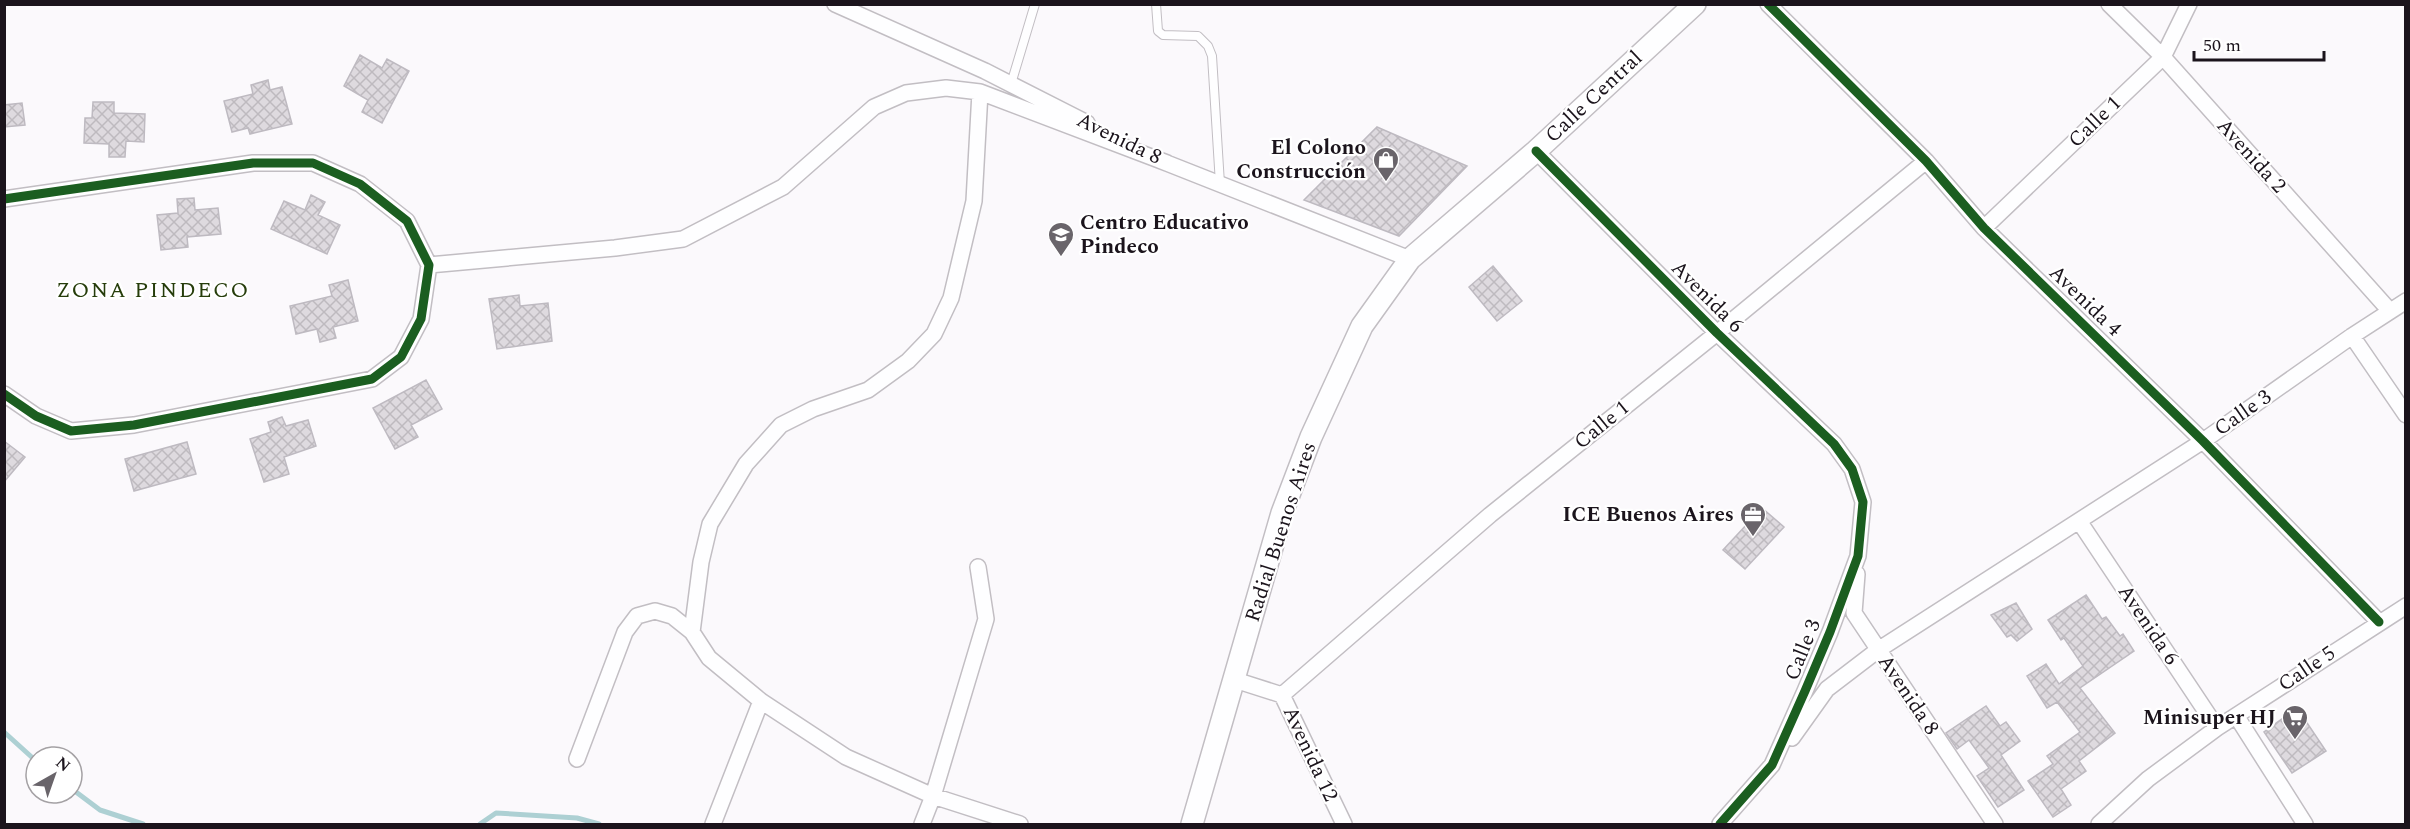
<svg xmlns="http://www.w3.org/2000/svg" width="2410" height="829" viewBox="0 0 2410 829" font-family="Spectral,serif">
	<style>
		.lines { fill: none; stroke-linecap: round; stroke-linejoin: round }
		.stream { stroke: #add0d3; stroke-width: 5 }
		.building { fill: url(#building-cross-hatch); stroke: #bebac1; stroke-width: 1.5 }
		.lane-casing { stroke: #c2bec3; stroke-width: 10 }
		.street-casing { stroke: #c2bec3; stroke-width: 18 }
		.secondary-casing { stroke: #c2bec3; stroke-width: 24 }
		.lane { stroke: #fefeff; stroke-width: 8 }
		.street { stroke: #fefeff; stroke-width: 15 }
		.secondary { stroke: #fefeff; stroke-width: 21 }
		.cycleway-casing { stroke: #fff; stroke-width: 13 }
		.cycleway { stroke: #1b5e20; stroke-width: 9 }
		.labels { text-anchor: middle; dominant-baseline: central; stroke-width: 4.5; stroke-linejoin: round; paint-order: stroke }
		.street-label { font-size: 21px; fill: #1b141c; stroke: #fff }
		.poi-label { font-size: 21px; font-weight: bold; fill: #1b141c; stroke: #fff; text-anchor: end }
		.neighbourhood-label { font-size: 22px; letter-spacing: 1.5px; fill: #263d0b; stroke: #fff }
	</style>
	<defs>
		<pattern id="building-cross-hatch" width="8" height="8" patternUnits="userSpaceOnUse" patternTransform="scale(1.5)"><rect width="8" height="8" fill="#dedadf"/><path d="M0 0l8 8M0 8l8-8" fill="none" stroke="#bebabf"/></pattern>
	</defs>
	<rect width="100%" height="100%" fill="#fbf9fc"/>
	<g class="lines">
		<path class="stream" d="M4,732l32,29
			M72,789l28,21 43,14
			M480,824l16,-11 81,5 22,6"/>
	</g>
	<path class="building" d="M360,55l22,13 5,-9 22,12 -27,52 -20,-11 6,-12 -24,-14z
		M268,80l2,10 12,-3 10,37 -42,10 -2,-6 -16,4 -8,-31 29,-7 -2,-9z
		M93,102h21v11l31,1 -1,28 -18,-1 -1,16h-16v-13l-25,-1 1,-25h7z
		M22,103l3,22 -21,2v-22z
		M1377,127l90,39 -68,70 -95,-36z
		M311,195l14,7 -7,13 22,10 -13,29 -56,-25 13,-28 21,9z
		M194,198l1,12 23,-2 3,26 -34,3 1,10 -27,3 -4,-35 21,-2 -1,-14z
		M1493,266l29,35 -25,20 -28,-34z
		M348,280l10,41 -25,6 3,11 -16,4 -3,-13 -21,5 -6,-28 42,-10 -3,-11z
		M519,295l1,11 28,-3 4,38 -55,8 -8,-50z
		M426,380l16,29 -31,16 7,12 -23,12 -22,-41z
		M282,417l4,9 22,-6 8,26 -32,11 5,17 -25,8 -14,-43 21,-7 -3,-10z
		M4,441l21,16 -21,25z
		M187,442l9,32 -62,17 -9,-32z
		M1762,508l22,19 -39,42 -22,-19z
		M2086,595l16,24 4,-2 14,19 3,-2 11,17 -54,37 35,45 -36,28 7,10 -25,18 10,16 -18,12 -25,-36 25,-17 -6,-8 33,-24 -23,-30 -10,6 -20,-32 19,-12 13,20 24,-18 -19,-28 -3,2 -13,-20z
		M2016,603l16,26 -15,12 -6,-6 -4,2 -16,-22z
		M1986,706l14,20 6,-4 14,19 -19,14 23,35 -26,17 -21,-31 12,-8 -20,-28 -12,9 -11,-16z
		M2297,708l29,43 -34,22 -28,-41z"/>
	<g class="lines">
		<defs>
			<path id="lane" d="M1156,4l2,27 5,4 35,1 10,10 4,10 8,128
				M1011,84l24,-80"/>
			<path id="street" d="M835,4l150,67 102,52
				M1768,4l158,157 58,67 219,213 176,181
				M2109,4l54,53 227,254
				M1536,151l181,182 117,111 18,25 11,33 -5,54 -28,76 -25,59 -33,74 -52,59
				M1159,160l251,99
				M4,199l249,-36h60l47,21 47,37 22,44 -8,54 -20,38 -29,22 -238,46 -63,6 -35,-15 -32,-22
				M1984,228l179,-171 26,-53
				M429,265l186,-17 68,-9 100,-52 91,-80 32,-14 40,-5 34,4 187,71
				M2352,336l54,79
				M2079,521l138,207
				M1857,574l-3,39 141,211
				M692,632l9,-70 9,-38 36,-60 35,-39 32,-16 55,-19 40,-29 26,-27 17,-36 23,-97 6,-109
				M1235,680l47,15 62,129
				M1282,695l208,-180 227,-182 209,-172
				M2237,717l68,107
				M1792,738l35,-49 51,-39 325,-209 149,-105 54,-35
				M577,759l48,-127 12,-16 18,-5 17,5 20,16 17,26 52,43 85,56 87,39 87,28
				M713,824l48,-123
				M922,824l11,-28 53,-177 -8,-52
				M2099,824l49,-45 69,-51 189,-122"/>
			<path id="secondary" d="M1192,824l90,-311 29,-76 51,-111 48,-67 126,-108 159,-147"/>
		</defs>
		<use href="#lane" class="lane-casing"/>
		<use href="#street" class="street-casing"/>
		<use href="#secondary" class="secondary-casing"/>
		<use href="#lane" class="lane"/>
		<use href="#street" class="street"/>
		<use href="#secondary" class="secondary"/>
		<defs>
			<path id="cycleway" d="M1768,4l158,157 58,67 219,213 176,181
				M1536,151l181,182 117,111 18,25 11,33 -5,54 -28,76 -25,59 -33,74 -52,59
				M4,199l249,-36h60l47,21 47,37 22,44 -8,54 -20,38 -29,22 -238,46 -63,6 -35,-15 -32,-22"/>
		</defs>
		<use href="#cycleway" class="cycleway-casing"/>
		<use href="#cycleway" class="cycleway"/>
	</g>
	<defs>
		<symbol id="shop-pin" viewBox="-11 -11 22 30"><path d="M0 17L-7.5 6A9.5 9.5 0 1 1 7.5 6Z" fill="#69646a" stroke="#fff"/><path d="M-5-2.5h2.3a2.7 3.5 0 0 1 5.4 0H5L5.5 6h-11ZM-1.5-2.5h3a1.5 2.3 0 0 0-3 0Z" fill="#fff"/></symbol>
		<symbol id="school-pin" viewBox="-11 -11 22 30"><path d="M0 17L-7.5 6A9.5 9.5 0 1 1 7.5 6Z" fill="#69646a" stroke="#fff"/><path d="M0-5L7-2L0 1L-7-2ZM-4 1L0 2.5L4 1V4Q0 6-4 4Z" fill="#fff"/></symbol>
		<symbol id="office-pin" viewBox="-11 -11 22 30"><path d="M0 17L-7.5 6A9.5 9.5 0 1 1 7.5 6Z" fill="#69646a" stroke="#fff"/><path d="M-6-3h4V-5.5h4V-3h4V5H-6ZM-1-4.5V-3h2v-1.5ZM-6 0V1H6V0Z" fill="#fff"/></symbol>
		<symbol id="supermarket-pin" viewBox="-11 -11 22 30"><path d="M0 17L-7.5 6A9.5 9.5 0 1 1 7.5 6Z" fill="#69646a" stroke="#fff"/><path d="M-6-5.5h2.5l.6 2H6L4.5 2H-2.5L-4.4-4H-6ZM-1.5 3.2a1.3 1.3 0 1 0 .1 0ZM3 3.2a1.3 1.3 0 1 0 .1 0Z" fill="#fff"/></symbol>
	</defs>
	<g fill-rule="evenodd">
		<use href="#shop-pin" x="1371" y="145" width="30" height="40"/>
		<use href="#school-pin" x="1046" y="220" width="30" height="40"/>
		<use href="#office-pin" x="1738" y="500" width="30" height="40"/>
		<use href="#supermarket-pin" x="2280" y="703" width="30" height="40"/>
	</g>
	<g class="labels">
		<g class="street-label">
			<text transform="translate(1594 97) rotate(-43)">Calle Central</text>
			<text transform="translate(2095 122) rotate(-44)">Calle 1</text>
			<text transform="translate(1119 139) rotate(26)">Avenida 8</text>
			<text transform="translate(2251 156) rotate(48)">Avenida 2</text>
			<text transform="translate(1707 297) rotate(45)">Avenida 6</text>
			<text transform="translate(2085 301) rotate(44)">Avenida 4</text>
			<text transform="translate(2243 413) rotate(-35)">Calle 3</text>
			<text transform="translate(1602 425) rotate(-39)">Calle 1</text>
			<text transform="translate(1281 532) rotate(-72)">Radial Buenos Aires</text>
			<text transform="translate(2148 625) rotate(56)">Avenida 6</text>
			<text transform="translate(1803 650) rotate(-68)">Calle 3</text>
			<text transform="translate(2307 669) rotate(-34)">Calle 5</text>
			<text transform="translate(1908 695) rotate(56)">Avenida 8</text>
			<text transform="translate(1310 754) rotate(65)">Avenida 12</text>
		</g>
		<g class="poi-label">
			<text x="1366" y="148">El Colono<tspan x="1366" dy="24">Construcción</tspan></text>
			<text x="1080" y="223" text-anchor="start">Centro Educativo<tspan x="1080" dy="24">Pindeco</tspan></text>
			<text x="1734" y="515">ICE Buenos Aires</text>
			<text x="2276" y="718">Minisuper HJ</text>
		</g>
		<g class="neighbourhood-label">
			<text x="153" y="290">ZONA PINDECO</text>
		</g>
	</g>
	<rect width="2410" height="829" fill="none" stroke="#1b141c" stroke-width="12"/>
	<g transform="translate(54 775) rotate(40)"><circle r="28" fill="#ffffff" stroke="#a4a1a4" stroke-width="1.5"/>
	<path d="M0-4.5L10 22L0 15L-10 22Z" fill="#69646a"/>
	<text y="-9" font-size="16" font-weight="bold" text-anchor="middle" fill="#1b141c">N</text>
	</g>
	<path d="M2194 51v9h130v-9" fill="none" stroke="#1b141c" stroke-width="3"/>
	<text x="2203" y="51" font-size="18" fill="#1b141c" stroke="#ffffff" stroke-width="4.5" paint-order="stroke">50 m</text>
</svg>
